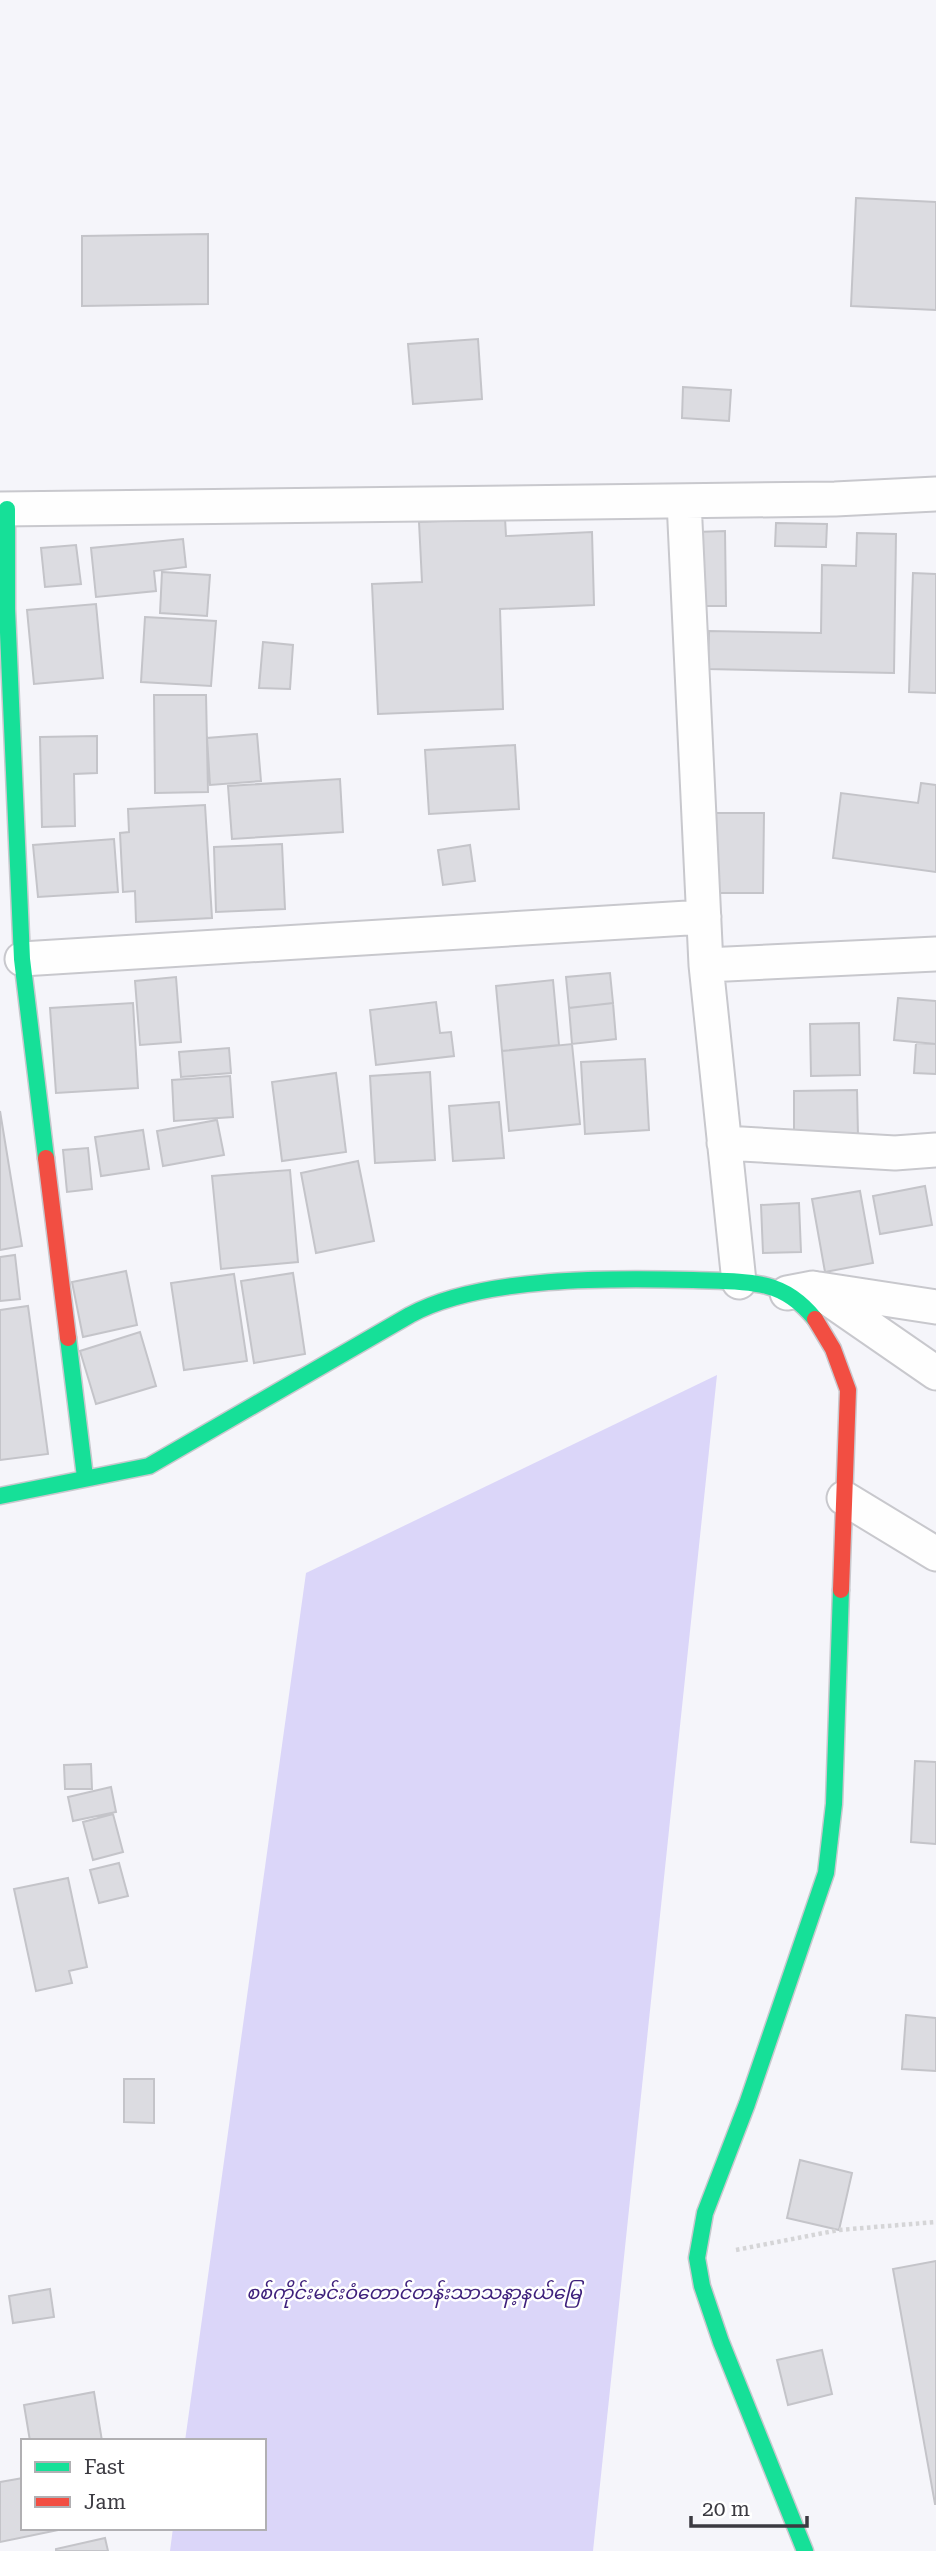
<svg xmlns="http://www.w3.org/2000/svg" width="936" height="2551" viewBox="0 0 936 2551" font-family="'Roboto Serif','Noto Sans Myanmar',serif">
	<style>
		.green { fill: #dbd6f9 }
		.building { fill: #dcdce1; stroke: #c4c4c9; stroke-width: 2 }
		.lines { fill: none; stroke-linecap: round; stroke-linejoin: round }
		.street-casing { stroke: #c8c8cd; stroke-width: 37 }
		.fast-casing { stroke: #c8c8cd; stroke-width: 19 }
		.jam-casing { stroke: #c8c8cd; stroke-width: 19 }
		.path { stroke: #d5d5d7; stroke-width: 4.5; stroke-dasharray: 3.5 3.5; stroke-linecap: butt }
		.street { stroke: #fefefe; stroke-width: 33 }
		.fast { stroke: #16e098; stroke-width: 16 }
		.jam { stroke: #f24e42; stroke-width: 16 }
		.labels { text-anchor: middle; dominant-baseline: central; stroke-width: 5; stroke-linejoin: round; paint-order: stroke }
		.park-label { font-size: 19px; font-style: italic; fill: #3f217c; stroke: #fff }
	</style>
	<rect width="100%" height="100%" fill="#f5f5fa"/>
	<path class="green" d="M717,1375l-124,1176h-423l3,-23h91v-87h-79l121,-868z"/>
	<path class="building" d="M856,198l80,4v108l-85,-4z
		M208,234v70l-126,2v-70z
		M478,339l4,60 -69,5 -5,-60z
		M683,387l48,3 -2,31 -47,-3z
		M505,518l1,18 86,-4 2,73 -94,4 3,100 -125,5 -6,-130 50,-2 -3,-60z
		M776,523l51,1 -1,23 -51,-1z
		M725,531l1,75h-29l-1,-74z
		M857,533l39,1 -2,139 -186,-4 1,-38 112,2 1,-68 34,1z
		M183,539l3,28 -32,4 2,20 -60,6 -5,-49z
		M76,545l5,39 -36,3 -4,-39z
		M162,572l48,3 -3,41 -47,-3z
		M913,573l23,1v119l-27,-1z
		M96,604l7,74 -69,6 -7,-74z
		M145,617l71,4 -5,65 -70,-4z
		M263,642l30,3 -3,44 -31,-1z
		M154,695h52l2,97 -53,1z
		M257,734l4,47 -51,4 -3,-47z
		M97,736v37l-23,1 1,52 -33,1 -2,-90z
		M515,745l4,64 -90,5 -4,-64z
		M340,779l3,53 -111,7 -4,-53z
		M921,783l15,2v87l-103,-14 8,-65 77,10z
		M205,805l7,113 -76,4 -1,-31 -12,1 -3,-59 9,-1 -1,-23z
		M713,813h51l-1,80h-51z
		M114,839l4,53 -80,5 -5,-52z
		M282,844l3,65 -69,3 -2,-65z
		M470,845l5,36 -32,4 -5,-35z
		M610,973l3,30 -44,5 -3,-31z
		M176,977l5,65 -41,3 -5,-64z
		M553,980l6,65 -57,6 -6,-65z
		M898,998l38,3v43l-42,-4z
		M436,1002l4,31 11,-1 3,24 -78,9 -6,-55z
		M133,1003l5,85 -82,5 -6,-85z
		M613,1003l3,36 -44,5 -3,-36z
		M859,1023l1,52 -49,1 -1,-52z
		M916,1043l20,1v30l-22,-1z
		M572,1044l8,80 -71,7 -7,-80z
		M229,1048l2,25 -50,4 -2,-25z
		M645,1059l4,71 -64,4 -4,-72z
		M430,1072l5,88 -60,3 -5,-87z
		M336,1073l10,79 -64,9 -10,-79z
		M230,1076l3,41 -59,4 -2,-41z
		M857,1090l1,46h-64v-45z
		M499,1102l5,56 -51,3 -4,-55z
		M0,1111l22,135 -22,4z
		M217,1120l7,35 -61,11 -6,-35z
		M143,1130l6,39 -48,7 -6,-39z
		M88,1148l4,41 -25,3 -4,-42z
		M358,1161l16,80 -58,12 -15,-80z
		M290,1170l8,92 -77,7 -9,-93z
		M925,1186l7,39 -52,9 -7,-38z
		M860,1191l13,72 -48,9 -13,-73z
		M799,1203l2,49 -38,1 -2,-48z
		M15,1255l5,44 -20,2v-44z
		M126,1271l11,54 -54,12 -11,-55z
		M293,1273l12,81 -51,9 -13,-82z
		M234,1274l13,87 -63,9 -13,-87z
		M28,1306l20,148 -48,6v-150z
		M140,1332l16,54 -60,18 -16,-53z
		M915,1761l21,1v82l-25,-2z
		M91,1764l1,25h-27l-1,-24z
		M111,1787l5,25 -43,9 -5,-24z
		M113,1814l10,38 -30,8 -10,-38z
		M119,1863l9,33 -29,7 -9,-33z
		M68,1878l19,89 -18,4 3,12 -36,8 -22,-102z
		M906,2015l30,3v53l-34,-2z
		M124,2079h30v44l-30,-1z
		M800,2160l52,13 -13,57 -52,-12z
		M936,2261v243h-1l-42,-235z
		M50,2289l4,28 -41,6 -4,-27z
		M822,2350l10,44 -44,11 -11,-45z
		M94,2392l8,49h-72l-6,-36z
		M23,2478v50l40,1 -63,13v-60z
		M105,2538l3,13h-52v-2z"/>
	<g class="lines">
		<defs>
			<path id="street" d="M684,501l22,464 33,317
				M0,509l835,-10 101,-5
				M22,959l682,-42
				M706,965l230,-11
				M724,1143l171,10 41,-3
				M819,1289l117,18
				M787,1293l26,-5 123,85
				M844,1498l92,56"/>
			<path id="fast" d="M7,509v100l15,350 24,199
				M68,1338l17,139
				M0,1496l149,-30 261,-151c71,-39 203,-37 283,-35 24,1 51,0 74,6 20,5 35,17 48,33
				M805,2551l-84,-209 -19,-56 -5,-28 8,-45 42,-109 79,-231 8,-69 7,-214"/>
			<path id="jam" d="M46,1158l22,180
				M815,1319l18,30 15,41 -7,200"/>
		</defs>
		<use href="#street" class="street-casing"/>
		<use href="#fast" class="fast-casing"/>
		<use href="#jam" class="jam-casing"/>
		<path class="path" d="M736,2250l103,-20 97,-8"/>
		<use href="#street" class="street"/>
		<use href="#fast" class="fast"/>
		<use href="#jam" class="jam"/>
	</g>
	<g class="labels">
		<g class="park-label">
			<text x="414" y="2292">စစ်ကိုင်းမင်းဝံတောင်တန်းသာသနာ့နယ်မြေ</text>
		</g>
	</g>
	<rect x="21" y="2439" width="245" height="91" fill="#ffffff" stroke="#b1b0b3" stroke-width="2"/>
	<rect x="35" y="2462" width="35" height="10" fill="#16e098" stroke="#b1b0b3" stroke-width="2"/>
	<text x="84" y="2474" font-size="21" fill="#3b3a41">Fast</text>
	<rect x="35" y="2497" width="35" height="10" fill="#f24e42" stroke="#b1b0b3" stroke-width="2"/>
	<text x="84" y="2509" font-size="21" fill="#3b3a41">Jam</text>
	<path d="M691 2516v10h116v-10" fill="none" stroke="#3b3a41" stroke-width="3.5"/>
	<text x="702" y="2516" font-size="21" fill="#3b3a41" stroke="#ffffff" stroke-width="5" paint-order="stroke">20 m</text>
</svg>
